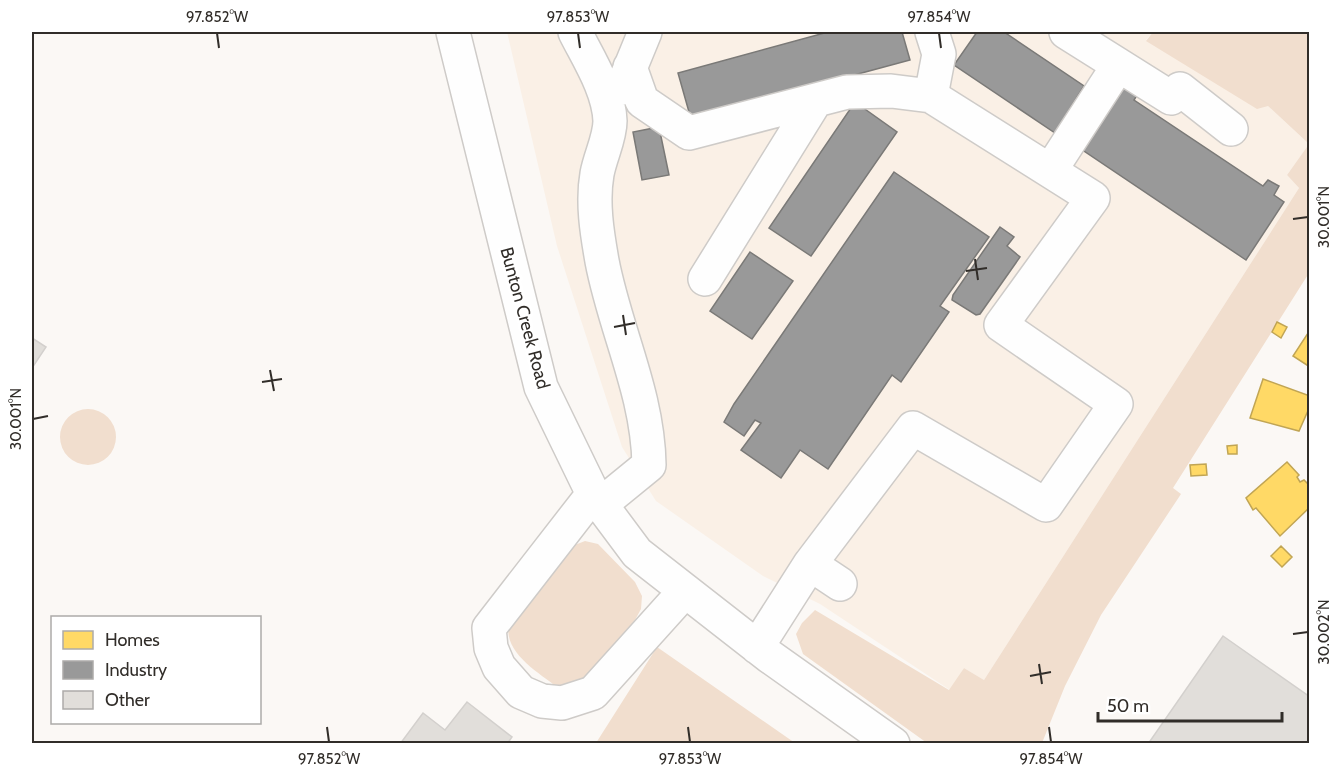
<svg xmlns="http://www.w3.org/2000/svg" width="1341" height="775" viewBox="0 0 1341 775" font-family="Cabin,sans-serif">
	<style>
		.built { fill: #faf0e6 }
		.green { fill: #f1dece }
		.homes { fill: #ffd966; stroke: #c1a554; stroke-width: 1.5 }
		.industry { fill: #999; stroke: #7a7977; stroke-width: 1.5 }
		.building { fill: #e1deda; stroke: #d3d0cd; stroke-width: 1.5 }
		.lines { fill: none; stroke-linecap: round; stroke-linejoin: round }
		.minor-casing { stroke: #cecbc8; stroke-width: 36 }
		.minor { stroke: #fefefe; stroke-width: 33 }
		.ticks { fill: none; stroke: #312d29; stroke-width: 2 }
		.labels { text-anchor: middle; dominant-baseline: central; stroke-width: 6; stroke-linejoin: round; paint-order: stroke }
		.street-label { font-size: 18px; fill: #312d29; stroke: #fff }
		.neatline { fill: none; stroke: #312d29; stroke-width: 2 }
		.ticks-label { font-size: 15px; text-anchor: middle; fill: #312d29 }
	</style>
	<rect width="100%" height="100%" fill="#fbf8f5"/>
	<path class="built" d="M507,32h646l-7,8 122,66 41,38 -22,31 12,13 -315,492 -20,-12 -14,22 -130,-86 -57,-28 -107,-75 -34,-54 -65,-201z"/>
	<path class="green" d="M1153,32l36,2 1,-2h119v241l-136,215 8,6 -80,121 -36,71 -23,57h-115l-124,-89 -7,-20 6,-11 13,-13 134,80 15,-22 20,12 315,-492 -12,-13 22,-31 -41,-38 -11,3 -111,-68z
		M60 437a28 28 0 1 1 56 0a28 28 0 1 1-56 0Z
		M585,541l13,3 37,38 7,14 -1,13 -6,11 -49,60 -29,7c-18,-14 -54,-35 -48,-62l58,-77z
		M657,647l138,96h-199z"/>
	<path class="homes" d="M1277,322l10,5 -6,11 -9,-6z
		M1310,330v37l-17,-11z
		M1263,379l47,17v10l-11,25 -49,-13z
		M1237,445v9h-9l-1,-8z
		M1287,462l12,13 -2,2 3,5 4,-2 6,6v21l-30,29 -24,-28 -3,2 -7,-12z
		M1206,464l1,11 -16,1 -1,-11z
		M1281,546l11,11 -10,10 -11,-11z"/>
	<path class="industry" d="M828,32h74l8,28 -219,59 -13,-46z
		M977,32h27l80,54 -29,47 -101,-68z
		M1125,82l14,10 -5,8 129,86 5,-6 11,6 -5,9 10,7 -38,58 -165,-111z
		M855,102l42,30 -86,124 -42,-28z
		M659,127l10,48 -27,5 -9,-48z
		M894,172l95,65 -49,69 9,6 -48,70 -9,-7 -64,94 -28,-19 -19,28 -40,-28 20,-27 -6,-3 -11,16 -20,-14 10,-18z
		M1000,227l14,10 -7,9 13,11 -40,57 -4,1 -24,-15 1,-5z
		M750,252l43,29 -41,58 -42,-28z"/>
	<path class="building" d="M32,338l14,9 -14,21z
		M1223,636l87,61v47h-162z
		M467,702l45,35 -5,7h-107l23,-31 22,17z"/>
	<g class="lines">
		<defs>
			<path id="minor" d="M453,32l88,355 52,107 44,59 132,103 124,88
				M575,32c13,26 34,58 35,89 0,17 -10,36 -13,53 -5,28 0,59 5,87 13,69 46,132 47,204l-49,40
				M1066,32l105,66 9,-9 51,40
				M630,67l12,34 47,32 158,-41 44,-1 40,5
				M622,88l23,-56
				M1050,171l68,-105
				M705,279l111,-179
				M593,494l-104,134 2,20 8,19 22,25 21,9 20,2 31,-10 91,-101
				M810,564l103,-136 133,77 70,-101 -115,-79 92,-127 -162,-102 8,-42 -7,-22
				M757,647l53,-83 30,20"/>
		</defs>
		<use href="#minor" class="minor-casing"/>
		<use href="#minor" class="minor"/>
	</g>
	<path class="ticks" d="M217,33l2,15M578,33l2,15M939,33l2,15M1293,219l15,-2M975,259l3,21M966,271l21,-3M623,315l3,20M614,327l21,-4M270,370l4,21M262,382l20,-3M33,419l15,-3M1293,634l15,-2M1039,664l3,20M1030,676l21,-4M327,727l2,15M688,727l2,15M1049,727l2,15"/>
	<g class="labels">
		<g class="street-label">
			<text transform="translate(525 318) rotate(75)">Bunton Creek Road</text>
		</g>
	</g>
	<rect width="1341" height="775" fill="none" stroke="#ffffff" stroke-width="66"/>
	<rect x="51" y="616" width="210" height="108" fill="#ffffff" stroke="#adaba9" stroke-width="1.5"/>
	<rect x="63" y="631" width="30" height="18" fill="#ffd966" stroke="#adaba9" stroke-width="1.5"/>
	<text x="105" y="646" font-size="18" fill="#312d29">Homes</text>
	<rect x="63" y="661" width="30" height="18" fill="#999999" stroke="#adaba9" stroke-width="1.5"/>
	<text x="105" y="676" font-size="18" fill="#312d29">Industry</text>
	<rect x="63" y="691" width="30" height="18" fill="#e1deda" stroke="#adaba9" stroke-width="1.5"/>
	<text x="105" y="706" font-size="18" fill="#312d29">Other</text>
	<path d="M1098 712v9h184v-9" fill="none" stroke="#312d29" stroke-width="3"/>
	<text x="1107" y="712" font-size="18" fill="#312d29" stroke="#ffffff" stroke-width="4.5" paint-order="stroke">50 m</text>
	<rect x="33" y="33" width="1275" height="709" class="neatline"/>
	<g class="ticks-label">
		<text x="217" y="22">97.852°W</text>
		<text x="578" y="22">97.853°W</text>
		<text x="939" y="22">97.854°W</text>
		<text transform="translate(1324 217) rotate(-90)" y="5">30.001°N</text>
		<text transform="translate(16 419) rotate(-90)" y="5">30.001°N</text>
		<text transform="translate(1324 632) rotate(-90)" y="5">30.002°N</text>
		<text x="329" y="764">97.852°W</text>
		<text x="690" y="764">97.853°W</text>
		<text x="1051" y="764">97.854°W</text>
	</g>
</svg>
